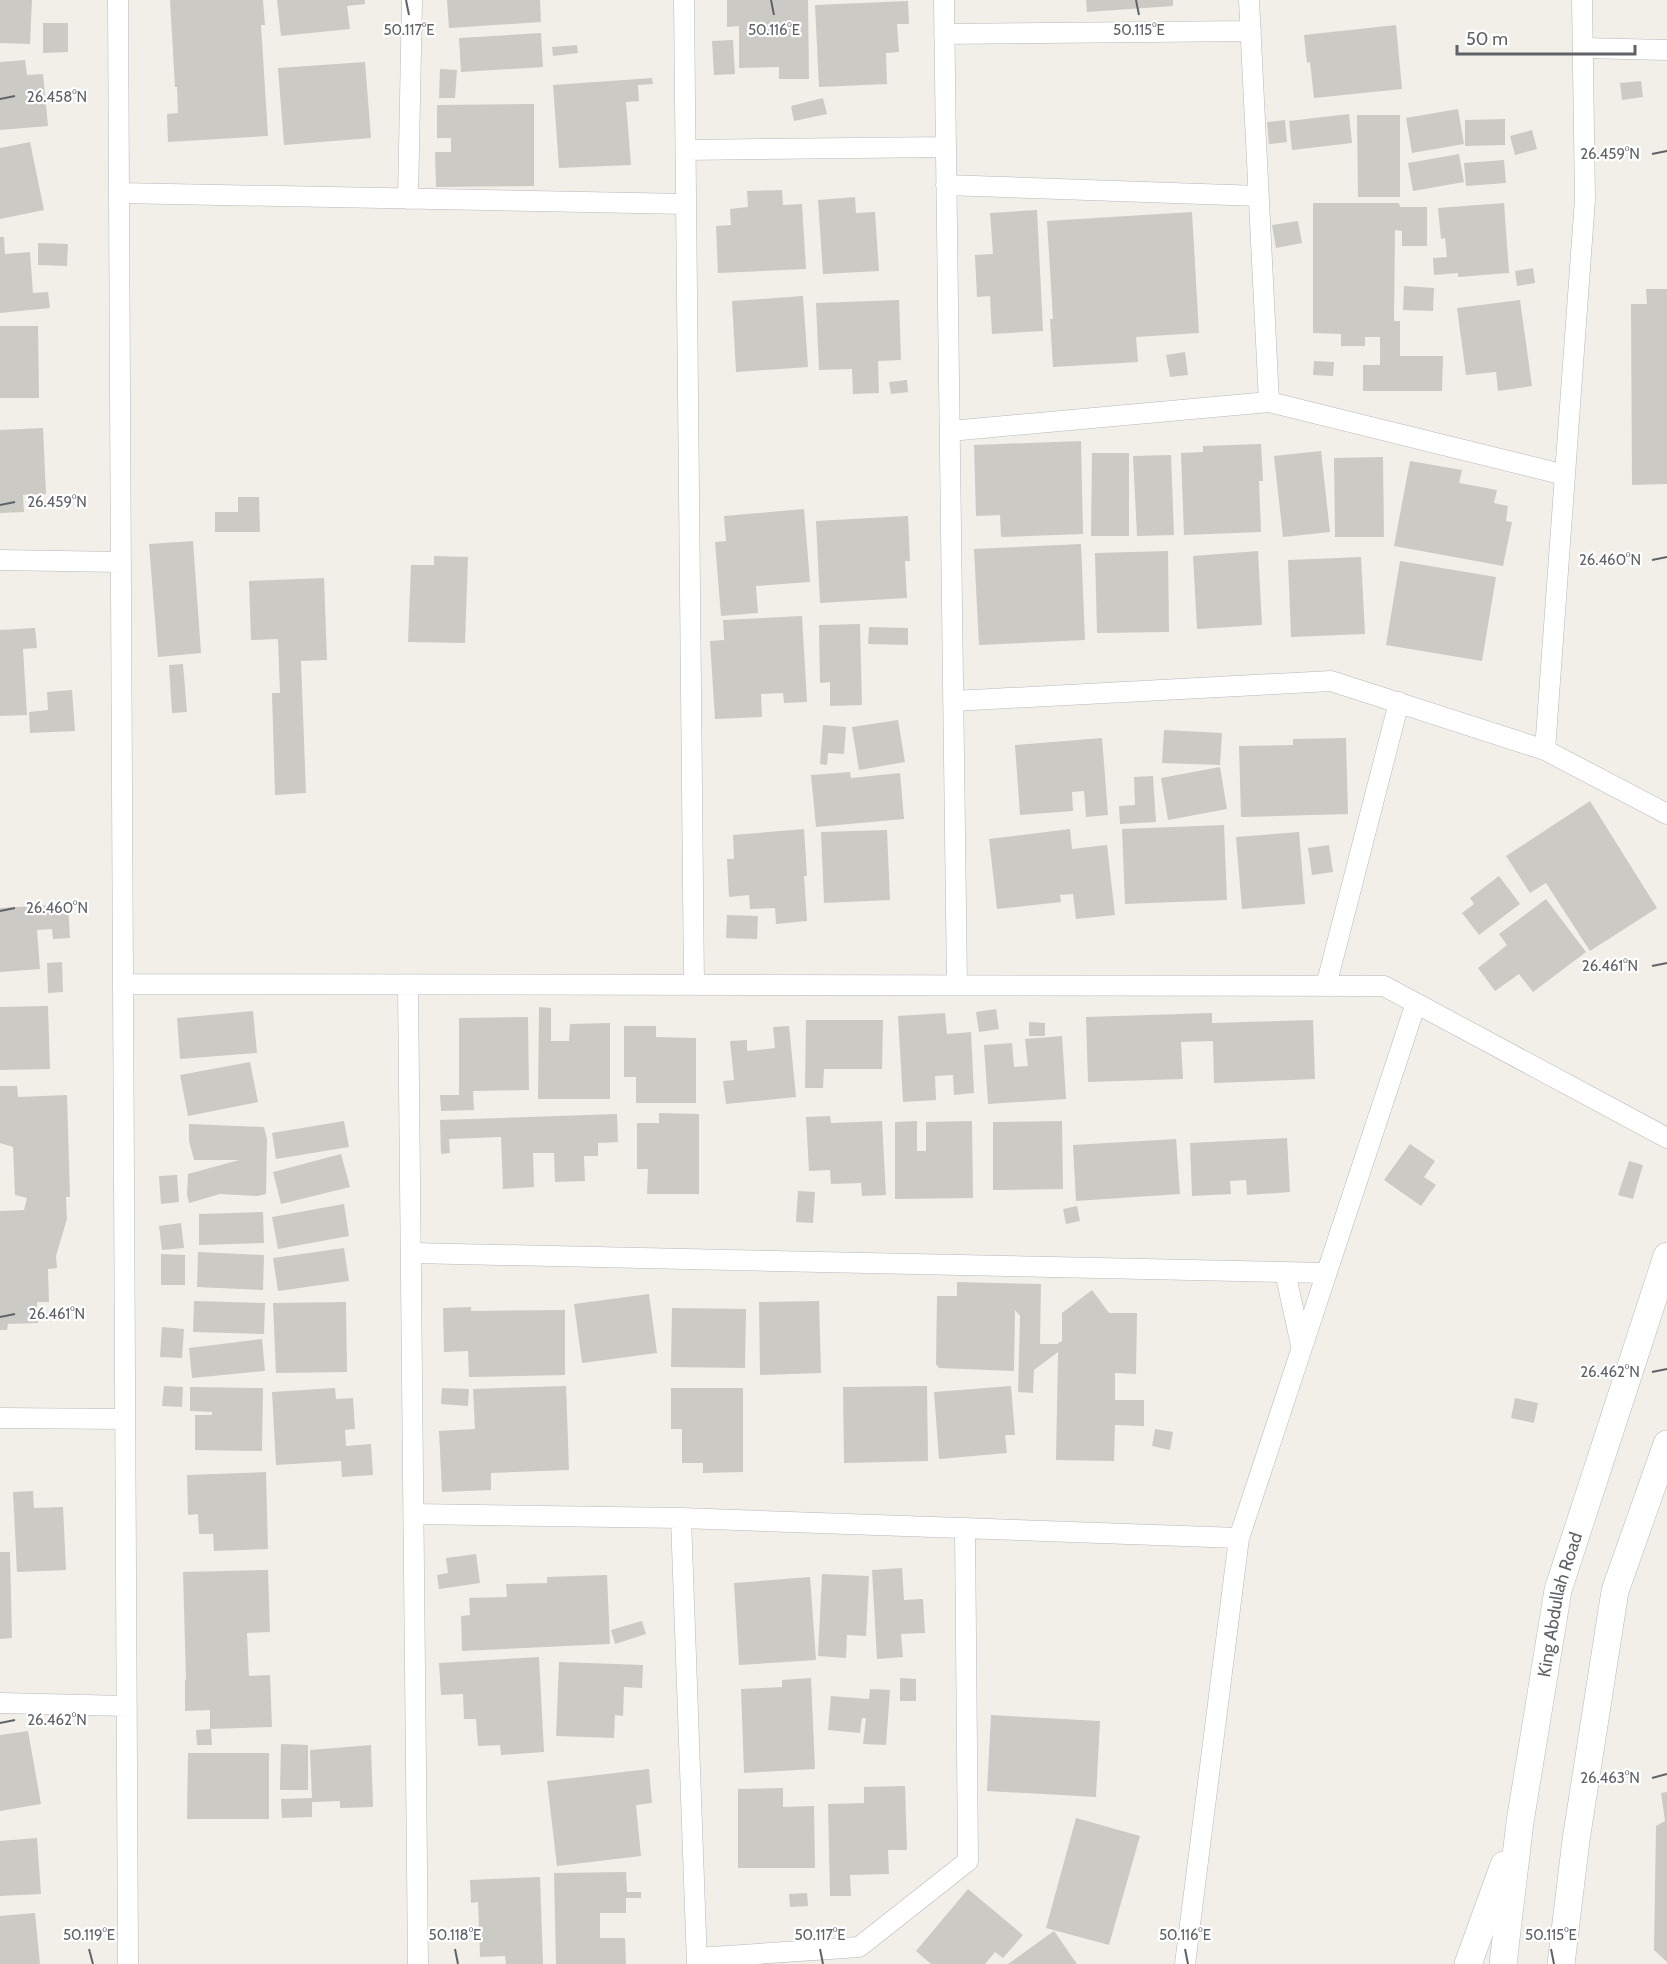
<svg xmlns="http://www.w3.org/2000/svg" width="1667" height="1964" viewBox="0 0 1667 1964" font-family="Cabin,sans-serif">
	<style>
		.building { fill: #cccac5 }
		.lines { fill: none; stroke-linecap: round; stroke-linejoin: round }
		.street-casing { stroke: #b5b8bc; stroke-width: 21 }
		.secondary-casing { stroke: #b6babf; stroke-width: 28 }
		.street { stroke: #fff; stroke-width: 20 }
		.secondary { stroke: #fff; stroke-width: 27 }
		.ticks { fill: none; stroke: #5f6368; stroke-width: 2 }
		.labels { text-anchor: middle; dominant-baseline: central; stroke-width: 4.5; stroke-linejoin: round; paint-order: stroke }
		.street-label { font-size: 18px; fill: #5f6368; stroke: #fff }
		.ticks-label { font-size: 15px; text-anchor: middle; fill: #5f6368; stroke: #fff; stroke-width: 4.5; stroke-linejoin: round; paint-order: stroke }
	</style>
	<rect width="100%" height="100%" fill="#f1efe8"/>
	<path class="building" d="M0,0h32l-2,44 -30,-1z
		M170,0h93l2,25h-4l7,111 -100,6 -1,-28 11,-1 -1,-26h-2z
		M277,0h88v4l-18,2 3,23 -69,7z
		M447,0h93l1,22 -92,6z
		M727,0h81l1,79h-30v-12l-40,1v-42l-12,1z
		M1086,0h87v6l-86,6z
		M908,1l1,23h-12l2,28 -13,1 1,31 -68,3 -4,-82z
		M43,23h25v29l-25,1z
		M1396,25l6,64 -88,9 -4,-36 -3,1 -3,-28z
		M541,33l2,34 -82,5 -2,-34z
		M733,40l2,34 -21,1 -2,-34z
		M577,45l1,8 -25,3 -1,-9z
		M25,60l2,15 16,-1 5,52 -48,4v-68z
		M365,62l6,76 -87,7 -6,-77z
		M440,69l17,1 -2,28h-16z
		M652,78l1,6 -15,1 1,16 -13,1 5,63 -72,3 -6,-83z
		M1641,81l2,16 -21,3 -2,-17z
		M823,98l4,16 -33,7 -3,-15z
		M534,104v82l-98,1 -1,-35h16v-14h-14v-33z
		M1458,109l6,35 -52,9 -6,-35z
		M1349,114l3,29 -60,7 -3,-29z
		M1357,115h43v82h-42z
		M1505,119v26l-40,1v-26z
		M1285,120l2,22 -18,2 -2,-22z
		M1532,130l5,19 -22,6 -5,-19z
		M30,142l14,68 -44,9v-71z
		M1459,154l5,28 -51,9 -5,-28z
		M1504,160l2,23 -40,3 -2,-23z
		M782,190l1,15 19,-1 4,65 -88,4 -2,-47 15,-1 -1,-16 18,-2 -1,-16z
		M855,197l1,16 19,-1 4,59 -56,3 -5,-74z
		M1313,203h86l1,4h27v39h-25v-15l-7,-1 -1,91h6v35h43l-1,35h-79v-26h17v-28h-15v9h-24v-12l-28,-1z
		M1504,203l5,70 -51,4v-4l-24,2 -1,-17 14,-1 -2,-19 -4,1 -3,-31z
		M1037,210l6,121 -51,3 -2,-38 -13,1 -2,-42 18,-1 -3,-41z
		M1192,212l7,121 -63,4 2,25 -85,5 -3,-48h3l-6,-98z
		M1298,221l4,22 -26,5 -4,-23z
		M0,237h4l1,17 25,-2 3,41 15,-1 2,16 -50,5z
		M38,243l30,1 -1,22 -29,-1z
		M1533,268l2,15 -18,3 -2,-15z
		M1404,286l30,2 -1,23 -30,-1z
		M1646,289h21v195l-35,1 -1,-181h16z
		M803,296l5,71 -72,5 -4,-71z
		M899,300l2,60 -23,1 1,32 -26,1 -1,-25 -33,1 -3,-67z
		M1520,300l12,86 -34,5 -2,-19 -30,3 -9,-67z
		M0,326h38l1,72h-39z
		M1185,352l3,23 -18,2 -4,-22z
		M1314,361l20,1 -1,14 -20,-1z
		M907,380l1,12 -17,2 -2,-12z
		M43,428l3,66 -23,1 1,17 -24,1v-83z
		M1081,441l2,93 -82,3 -1,-22 -24,1 -2,-71z
		M1261,444l2,37h-4l2,51 -77,3 -3,-82 22,-1v-6z
		M1321,451l9,81 -47,5 -9,-81z
		M1092,453h37v83h-38z
		M1171,455l3,80 -37,1 -4,-80z
		M1383,457l1,80h-49l-1,-79z
		M1410,461l52,9 -3,13 38,7 -3,13 14,3 -2,15 6,1 -9,44 -109,-20z
		M238,497h21l1,35h-45v-20h23z
		M804,509l6,73 -54,4 2,27 -37,3 -6,-74 11,-1 -2,-25z
		M908,516l2,45h-5l2,37 -87,5 -4,-82z
		M193,541l8,112 -43,4 -9,-113z
		M1081,544l4,96 -106,5 -5,-96z
		M1168,551l1,81 -72,1 -2,-80z
		M1258,551l4,74 -65,4 -4,-73z
		M434,556l34,1 -3,86 -57,-1 3,-77h23z
		M1361,557l4,77 -74,3 -3,-77z
		M1400,561l96,16 -14,84 -96,-16z
		M324,578l3,82 -26,1 5,132 -31,2 -3,-102h8l-2,-54 -27,1 -2,-59z
		M802,616l5,86 -23,1 -1,-10 -22,1 1,23 -47,2 -5,-78 14,-1 -1,-20z
		M860,624l2,81 -32,1v-24l-10,1 -1,-58z
		M869,627l39,1v17l-40,-1z
		M35,628l2,20 -14,1 4,66 -27,1v-86z
		M183,664l4,48 -15,1 -3,-48z
		M72,690l3,41 -45,2 -1,-21 19,-2 -1,-18z
		M898,720l7,42 -46,8 -7,-43z
		M823,725l23,2 -2,27 -16,-1 -1,12 -7,-1z
		M1164,730l58,3 -2,32 -58,-2z
		M1102,738l6,77 -22,2 -2,-26 -12,1 1,19 -53,4 -5,-70z
		M1346,738l2,76 -107,3 -2,-71 54,-1v-6z
		M1220,767l7,42 -59,11 -7,-42z
		M850,772l1,6 49,-5 4,46 -88,8 -5,-52z
		M1153,776l3,46 -36,2 -1,-18 16,-1 -1,-28z
		M1590,801l67,107 -67,43 -44,-68 -16,10 -24,-37z
		M1224,825l3,75 -102,4 -3,-75z
		M804,829l3,47h-3l3,45 -31,3 -1,-16 -25,1 -1,-14 -20,2 -2,-38h7l-1,-24z
		M1070,829l2,20 35,-4 8,70 -39,4 -3,-25 -13,1 1,7 -64,7 -8,-70z
		M887,830l3,70 -66,3 -3,-71z
		M1299,832l6,72 -63,5 -6,-72z
		M1329,845l4,27 -21,3 -4,-27z
		M1499,876l21,28 -41,31 -17,-22 12,-9 -4,-6z
		M1546,899l40,53 -53,40 -14,-18 -24,17 -17,-23 29,-23 -8,-11z
		M68,904l2,34 -17,1 -1,-10 -15,1 3,39 -40,3v-64z
		M727,915l31,1 -1,23 -31,-1z
		M62,962l1,30 -15,1 -1,-30z
		M48,1006l2,63 -50,1v-63z
		M539,1007l12,1v33h18l1,-17 40,-1v76h-72z
		M996,1009l3,20 -20,3 -3,-20z
		M253,1011l4,42 -77,6 -3,-41z
		M945,1013l2,21 24,-2 3,61 -20,2 -1,-20 -18,1 1,24 -33,2 -5,-86z
		M1212,1013v10l101,-3 2,59 -101,4 -1,-42 -32,1 2,37 -95,3 -2,-65z
		M528,1017l1,73 -56,1 1,19 -33,1 -1,-16h19v-77z
		M806,1020h77l-1,49h-58l-1,19h-18z
		M1029,1022l16,1v13h-16z
		M624,1026h32v11l40,1v65h-60v-26h-12z
		M789,1026l7,71 -70,7 -3,-23 11,-1 -4,-39 17,-1v11l28,-3 -2,-21z
		M1062,1036l4,63 -78,5 -4,-59 28,-2 2,24 14,-1 -3,-27z
		M250,1062l8,40 -70,14 -8,-41z
		M0,1086h17l1,11 49,-2 3,102h-4l1,22 -11,37 1,12 -9,1 1,33h-12l1,21 -30,1 -1,6h-7v-119l24,-1 3,-12 -12,-3 -2,-48 -13,-4z
		M659,1113l40,1v80h-52l1,-25h-11v-46h22z
		M617,1114l1,28 -20,1v13h-14l1,25 -30,1 -1,-29h-21l1,34 -31,2 -2,-52 -52,2 1,14 -9,1 -1,-34z
		M830,1116l1,7 51,-2 4,74 -24,1 -1,-13 -30,1 -1,-14 -21,1 -3,-54z
		M344,1121l5,26 -73,12 -4,-26z
		M917,1121v30h9v-29l46,-1 1,77 -78,1v-77z
		M1062,1121l1,68 -70,1v-68z
		M189,1124l75,3 3,12 -1,55 -9,2 -37,-2 -31,9 -2,-8 1,-21 51,-14h-45l-5,-19z
		M1287,1138l3,54 -43,3 -1,-15 -16,1 1,13 -39,2 -2,-53z
		M1176,1139l4,55 -104,7 -3,-56z
		M1410,1144l25,17 -11,16 12,8 -15,21 -37,-26z
		M341,1154l9,33 -69,17 -8,-32z
		M1629,1161l14,4 -10,34 -15,-4z
		M177,1175l2,27 -18,2 -2,-28z
		M798,1191l17,1 -2,31 -17,-1z
		M344,1204l5,32 -71,13 -6,-32z
		M1077,1206l3,15 -14,3 -3,-15z
		M263,1212l1,31 -65,2v-31z
		M181,1223l3,25 -22,2 -3,-24z
		M344,1248l5,33 -71,10 -5,-33z
		M198,1252l66,3 -1,35 -66,-3z
		M161,1254l24,1v30h-24z
		M957,1282l84,2 -1,60h17l5,-3v-28l30,-23 17,23h28l-1,61 -21,-1v27h29v26l-29,-1 -1,36 -58,-1 2,-108 -24,18 -1,23 -15,-1 2,-76 -5,-6 -1,61 -75,-3 -3,-4 1,-68h20z
		M649,1294l8,59 -75,10 -8,-59z
		M194,1301l71,2 -1,31 -71,-2z
		M819,1301l2,72 -61,2 -1,-73z
		M346,1302l1,70 -71,1 -3,-70z
		M471,1307v4l94,-1v65l-96,2 -1,-26 -24,1 -1,-44z
		M672,1308l74,1 -1,59 -74,-1z
		M162,1327l22,2 -2,29 -22,-1z
		M262,1339l3,32 -73,7 -3,-30z
		M164,1386l19,1 -1,20 -20,-1z
		M566,1386l3,84 -78,3v17l-49,2 -3,-61 36,-2 -2,-40z
		M927,1386l1,75 -84,2 -1,-76z
		M1011,1386l4,49h-10l2,18 -68,6 -5,-67z
		M190,1387l73,1 -1,63 -67,-1v-35h17v-3l-22,-1z
		M335,1388l1,11 17,-1 2,31 -10,1 1,16 25,-2 2,31 -31,2 -1,-16 -65,4 -4,-73z
		M442,1388l27,1 -1,17 -27,-2z
		M671,1388h72v84l-40,1v-10h-21v-34h-11z
		M1515,1398l23,5 -4,20 -23,-5z
		M1155,1429l18,3 -3,18 -18,-4z
		M266,1472l2,77 -54,2 -1,-17h-14l-1,-20 -10,1 -1,-40z
		M33,1491l1,17 29,-1 3,63 -49,2 -4,-80z
		M0,1552h10l2,86 -12,1z
		M476,1554l4,29 -41,6 -2,-14 11,-2 -2,-15z
		M902,1568l2,32 19,-1 2,34 -24,1 2,23 -26,2 -5,-89z
		M268,1570l2,62 -23,1 2,43 21,-1 2,52 -62,2v-19l-25,1v-31h1l-3,-108z
		M822,1574l47,2 -3,60 -19,-1 -1,23 -28,-2z
		M607,1575l3,69 -148,7 -1,-35 9,-1 -1,-17 38,-1 -1,-13 41,-1v-6z
		M810,1577l6,83 -77,5 -5,-82z
		M642,1621l4,13 -31,10 -4,-14z
		M539,1657l5,95 -43,3 -1,-10 -22,1 -2,-27h-12l-1,-25 -22,1 -2,-32z
		M559,1662l84,3 -1,23 -18,-1 -1,29 -8,-1 -1,23 -58,-2z
		M811,1678l4,91 -71,4 -3,-84 41,-2v-7z
		M900,1678l16,1v22h-16z
		M870,1689l20,1 -4,55 -23,-1 3,-26h-4l-2,15 -32,-3 3,-34 38,3z
		M991,1715l109,6 -4,76 -109,-6z
		M211,1729l1,16h-15l-1,-15z
		M28,1731l13,73 -41,7v-76z
		M281,1744l27,1v45h-28z
		M371,1745l2,62 -33,1v-7l-28,1v15l-30,1 -1,-19 31,-1 -2,-48z
		M188,1753h81v66h-82z
		M649,1769l3,34 -16,2 5,51 -84,10 -10,-85z
		M905,1786l2,64h-19l1,24 -39,1 1,21h-21l-2,-92 36,-1v-16z
		M783,1788v19l31,-1 1,62h-77v-79z
		M1667,1792v170l-13,-12 2,-124 9,-5 -4,-28z
		M1076,1818l64,18 -31,109 -63,-17z
		M37,1838l4,56 -41,2v-55z
		M626,1872l1,20h14v6h-15v15h-26v25h25l1,26h-70l-2,-91z
		M540,1877l3,87h-37l-1,-8 -25,1 -2,-55 -7,1 -1,-23z
		M968,1889l55,46 -20,23 -8,-6 -10,12h-54l-15,-13z
		M807,1893l1,13 -18,1 -1,-13z
		M35,1913l5,51h-40v-48z
		M1054,1931l23,33h-69z"/>
	<g class="lines">
		<defs>
			<path id="street" d="M118,0l10,1964
				M684,0l10,985
				M944,0l13,985
				M1249,0l20,402
				M944,34l307,-3
				M1583,48l84,2
				M686,150l260,-3
				M946,185l313,11
				M119,193l567,11
				M408,199l4,-199
				M950,431l319,-29 296,73
				M0,560l121,2
				M953,701l378,-20 214,69 122,64
				M1545,750l40,-551 -3,-199
				M123,984l1261,2 283,152
				M408,985l10,979
				M1326,986l73,-284
				M412,1253l914,20
				M1285,1272l16,73
				M0,1418l125,1
				M415,1514l266,4 558,20
				M681,1518l16,446
				M0,1703l127,3
				M697,1958l162,-11 109,-86 -3,-333
				M1185,1964l54,-426 177,-535"/>
			<g id="secondary">
				<path d="M1468,1964l36,-99"/>
				<path id="s1" d="M1503,1964l17,-142 38,-232 109,-334"/>
				<path d="M1561,1964l15,-124 39,-249 52,-147"/>
			</g>
		</defs>
		<use href="#street" class="street-casing"/>
		<use href="#secondary" class="secondary-casing"/>
		<use href="#street" class="street"/>
		<use href="#secondary" class="secondary"/>
	</g>
	<path class="ticks" d="M406,0l3,15M771,0l3,15M1136,0l3,15M0,99l15,-3M1652,154l15,-3M0,505l15,-3M1652,560l15,-3M0,911l15,-3M1652,966l15,-3M0,1317l15,-3M1652,1372l15,-3M0,1723l15,-3M1652,1778l15,-4M89,1949l4,15M455,1949l3,15M820,1949l3,15M1185,1949l3,15M1551,1949l3,15"/>
	<g class="labels">
		<g class="street-label">
			<text stroke="none"><textPath href="#s1" startOffset="364">King Abdullah Road</textPath></text>
		</g>
	</g>
	<g class="ticks-label">
		<text x="409" y="35">50.117°E</text>
		<text x="774" y="35">50.116°E</text>
		<text x="1139" y="35">50.115°E</text>
		<text x="57" y="102">26.458°N</text>
		<text x="1610" y="159">26.459°N</text>
		<text x="57" y="507">26.459°N</text>
		<text x="1610" y="565">26.460°N</text>
		<text x="57" y="913">26.460°N</text>
		<text x="1610" y="971">26.461°N</text>
		<text x="57" y="1319">26.461°N</text>
		<text x="1610" y="1377">26.462°N</text>
		<text x="57" y="1725">26.462°N</text>
		<text x="1610" y="1783">26.463°N</text>
		<text x="89" y="1940">50.119°E</text>
		<text x="455" y="1940">50.118°E</text>
		<text x="820" y="1940">50.117°E</text>
		<text x="1185" y="1940">50.116°E</text>
		<text x="1551" y="1940">50.115°E</text>
	</g>
	<path d="M1457 45v9h178v-9" fill="none" stroke="#5f6368" stroke-width="3"/>
	<text x="1466" y="45" font-size="18" fill="#5f6368" stroke="#ffffff" stroke-width="4.5" paint-order="stroke">50 m</text>
</svg>
